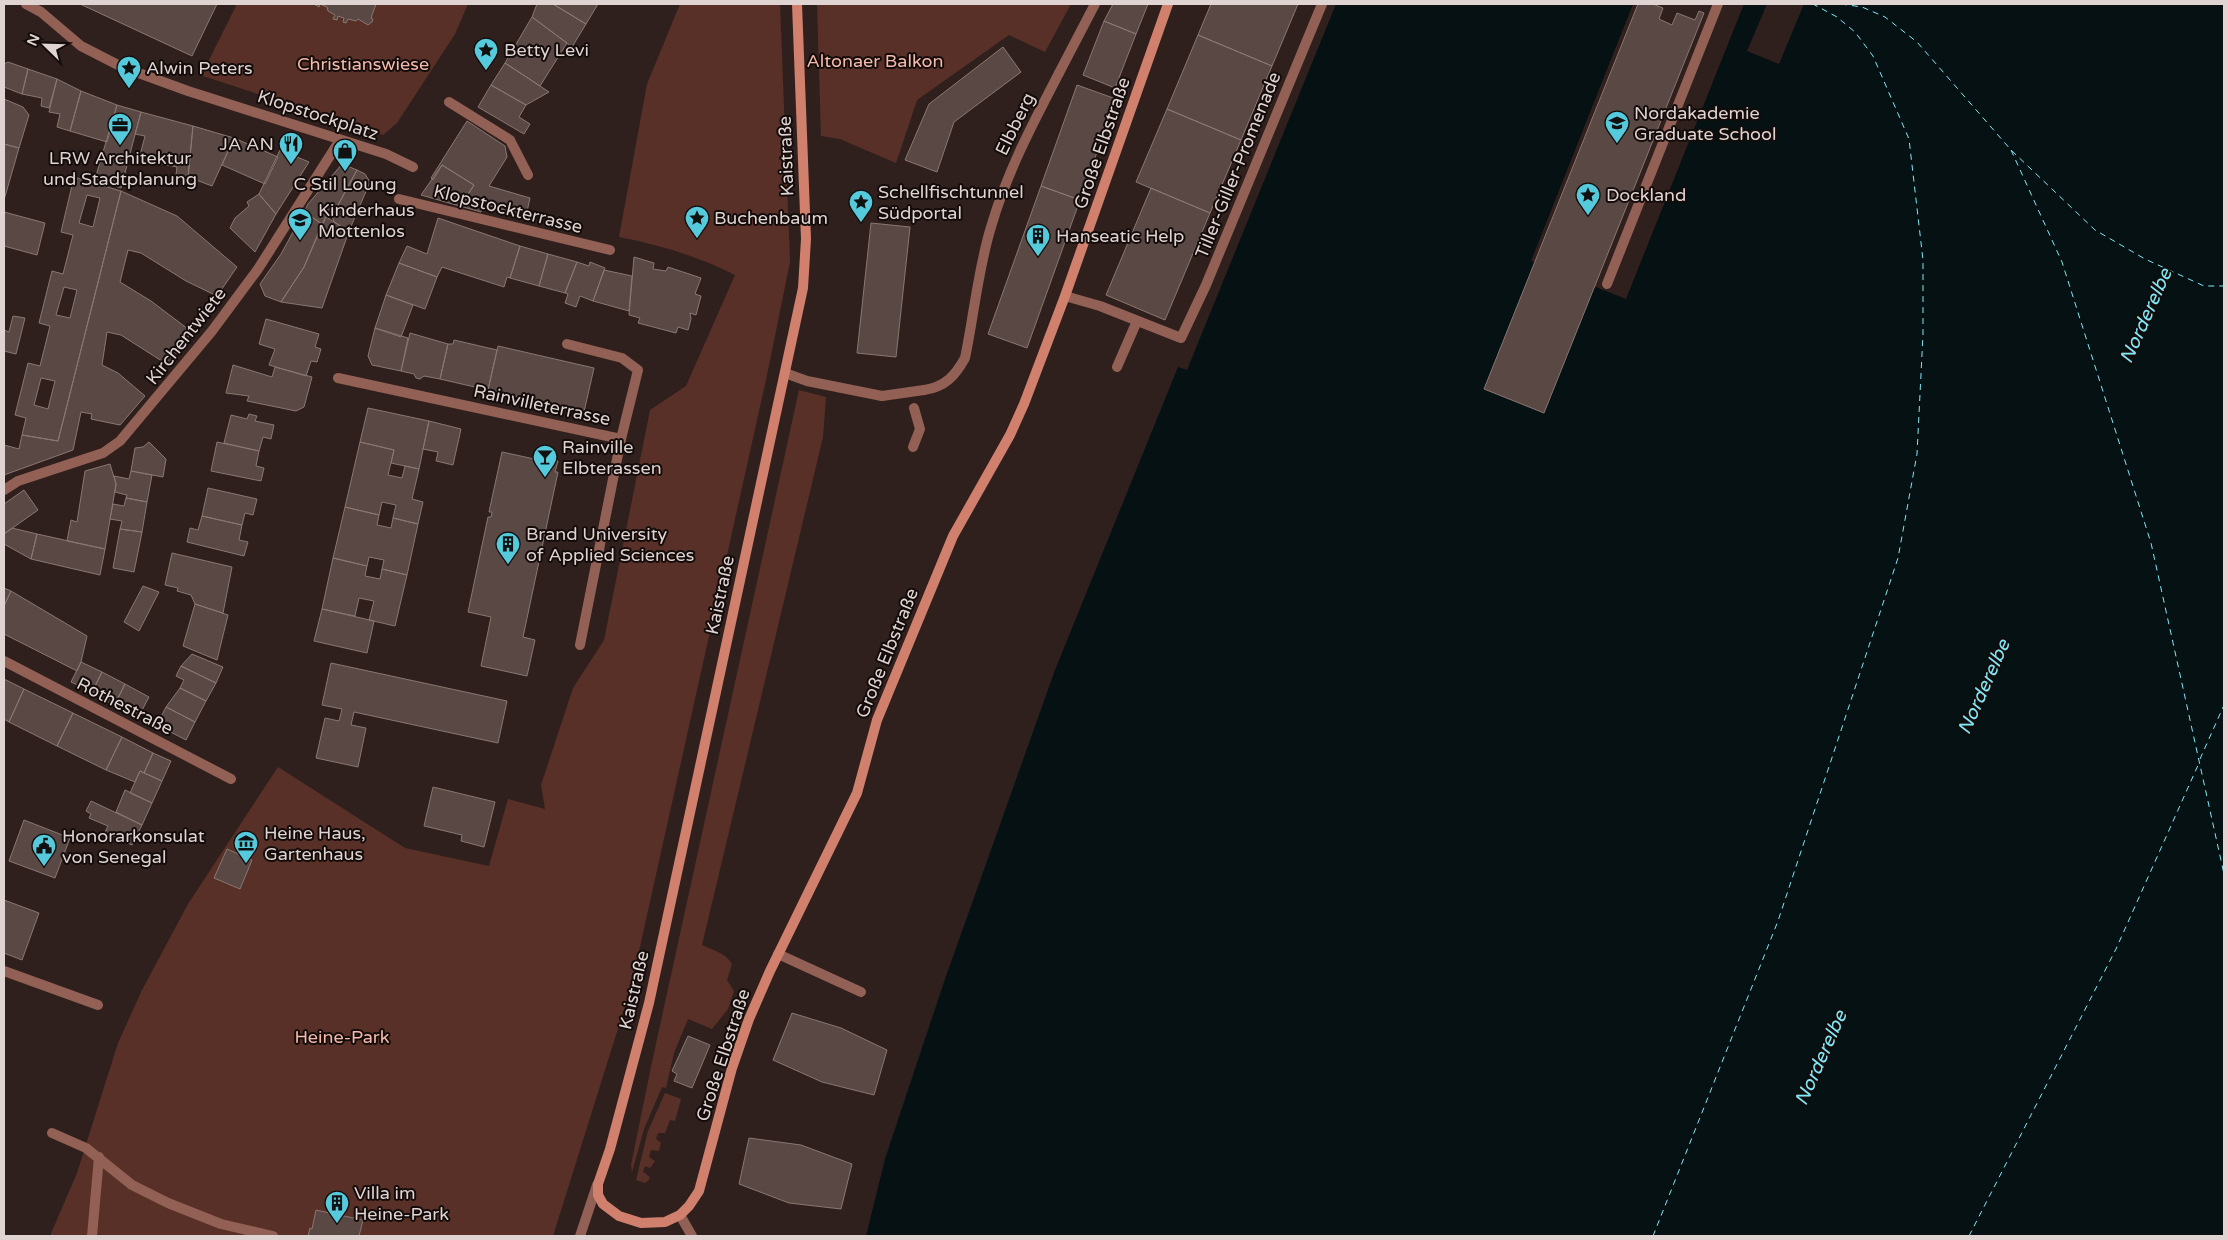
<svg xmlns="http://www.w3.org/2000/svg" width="2228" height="1240" viewBox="0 0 2228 1240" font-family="'Varela Round',sans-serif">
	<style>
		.green { fill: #583027 }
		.water { fill: #051113 }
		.pier { fill: #30201d }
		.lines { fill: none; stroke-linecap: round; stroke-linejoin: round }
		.ferry { stroke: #80e8f8; stroke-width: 1; stroke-dasharray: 6 5; stroke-linecap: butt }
		.building { fill: #594844; stroke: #8a7772; fill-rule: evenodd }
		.lane { stroke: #926054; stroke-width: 10 }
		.street { stroke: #926054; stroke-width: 10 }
		.secondary { stroke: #d1806e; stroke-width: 10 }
		.lane-bridge { stroke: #926054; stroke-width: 10 }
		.labels { text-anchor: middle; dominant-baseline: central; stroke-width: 4; stroke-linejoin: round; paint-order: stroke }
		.poi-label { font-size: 18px; fill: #dfd4d1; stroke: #130c0a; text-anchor: start }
		.park-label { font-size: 18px; fill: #f6b9ab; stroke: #130c0a }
		.street-label { font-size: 18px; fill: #dfd4d1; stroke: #130c0a }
		.water-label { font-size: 19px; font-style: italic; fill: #80e8f8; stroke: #130c0a }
	</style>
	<rect width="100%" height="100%" fill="#30201d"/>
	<path class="green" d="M237,4h231l-13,30 -58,89 -14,12 -180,-59 2,-8z
		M680,4h100l10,258 -23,113 -136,612 -78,249h-503l27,-63 41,-130 24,-53 46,-86 90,-137 127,81 84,18 19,-67 37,10 -4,-24 32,-97 31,-48 46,-230 36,-24 49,-111c-34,-18 -79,-31 -116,-38l28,-153z
		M817,4h254l-26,48 -36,-17 -92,65 -21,63 -56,-24 -19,-3z
		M799,390l27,7 -3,40 -121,508c10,5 24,8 30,19l-5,16 7,11 -6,18 -16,20 -24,-10 -14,34 -8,35 -4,-1 -18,42 -12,43 -1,-7 21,-103z
		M665,1093l16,6 -6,22 -5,-1 -5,13h-7l-2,6 5,4 -2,8 -8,-1 -2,7 6,4 -5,7 -5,-2 -2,6 7,5 -2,4 -3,2 -9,-3 12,-49z"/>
	<path class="water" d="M1336,4h297l-102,257 95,38 118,-295h480v1232h-1358l19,-77 60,-180 110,-309 123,-303 9,3z"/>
	<path class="pier" d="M1767,4h37l-25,60 -32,-13z"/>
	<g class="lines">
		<path class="ferry" d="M1841,4l21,3 23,10 32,25 94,108 84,80 50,29 59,27h20
			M2011,150l51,112 89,281 73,331
			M2200,759l24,-54
			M1653,1236l125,-315 120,-363 19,-104 6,-120v-74l-14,-121 -36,-83 -18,-24 -18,-15 -24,-13
			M1969,1236l147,-287 83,-186"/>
	</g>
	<path class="building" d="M80,4h137l-25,52z
		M314,4h64h-2l-5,14 2,1 -1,3 -4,3 -10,-6 -2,2 -8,-2 -2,4 -3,-1 1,-4 -6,-2 -1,4 -4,-1 2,-4 -7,-4 -1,-4 -7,-3 -1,3z
		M537,4h16l33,20 -14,23 -40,-30z
		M553,4h45l-12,20z
		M1113,4h35l-12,30 -32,-13z
		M1211,4h87l-26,62 -74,-31z
		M1638,4h15l10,4 -4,11 13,6 5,-12 18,7 4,-9 5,2 -160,400 -60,-24z
		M532,17l35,26 -27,43 -35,-23z
		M1104,21l32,13 -21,54 -32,-13z
		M1198,35l74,31 -31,74 -74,-31z
		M1003,47l18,25 -67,50 -17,50 -32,-12 24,-56z
		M8,62l20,7 -6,25 -18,-7v-23z
		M505,63l35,23 9,6 -23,13 -35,-20z
		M28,69l29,10 -8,29 -8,-2 1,-8 -20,-4z
		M57,79l24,12 -11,40 -13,-4 3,-13 -11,-2z
		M491,85l35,20 -7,12 11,7 -6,10 -46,-27z
		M1077,85l39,14 -36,101 -39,-14z
		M81,91l36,14 -10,37 -37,-11z
		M4,99l19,8 6,8 -10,33 -15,-4z
		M117,105l24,7 -20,76 -26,-9z
		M1167,109l74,31 -31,73 -74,-31z
		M141,112l52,14 -5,51 -12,-2 1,-8 -38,-8 6,-23 -10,-2z
		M467,121l38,25 2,11 -18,29 41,12 -4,18 -61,-17 9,-14 -32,-20 -9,15 -2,-2z
		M193,126l41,12 -22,48 -24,-9z
		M234,138l44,19 -13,27 -43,-19z
		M4,144l15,4 -15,52z
		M280,150l29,12 -33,52 -17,-20z
		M342,164l15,6 -22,41 -4,-4 -9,17 -18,-12 4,-8z
		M442,165l32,20 -9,14 18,6 -2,7 -60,-17z
		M357,170l8,4 5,8 -21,49 -15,-9 -2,-6z
		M74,177l47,14 -63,250 -36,-6 4,-17 -11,-3 13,-52 12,3 10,-40 -11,-3 13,-52 11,3 10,-39 -12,-3zM87,195l13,3 -7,29 -14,-4zM64,287l13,3 -7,28 -14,-3zM41,378l14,3 -7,28 -14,-4z
		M1041,186l39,14 -53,148 -39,-14z
		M1151,188l59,25 -45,107 -59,-25z
		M121,191l56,25 60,51 -20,29 -31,-15 -45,-28 -13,-3 -8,32 31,19 41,31 -24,33 -47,-30 -14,-3 -5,33 16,8 27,23 -25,29 -29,-6 1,-5 -11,-2 -8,38 -69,25v-30l15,4 3,-14 36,6z
		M259,194l17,20 -21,38 -25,-24 5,-10 14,-12 -2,-4z
		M4,212l41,11 -8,32 -33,-9z
		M304,212l18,12 -18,43 -23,35 -16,-6 -5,-12 21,-30z
		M326,217l23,14 -27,77 -41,-6 23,-35z
		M438,218l82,28 -10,32 -3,-1 -3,10 -62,-20 -5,10 -38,-14 8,-17 20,8z
		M871,223l39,4 -14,130 -39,-4z
		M520,246l28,8 -9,32 -29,-8z
		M548,254l29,8 -12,31 -26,-7z
		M634,257l20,6 -1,6 13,2 2,-4 33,11 -6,16 6,2 -5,19 -6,-2 1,6 -3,11 -10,-3 -2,6 -38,-10 2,-5 -11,-3z
		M577,262l12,4 1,-4 15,6 -12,33 -13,-5 -4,11 -11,-4 3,-9 -3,-1z
		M399,263l38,14 -12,32 -39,-14z
		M604,270l28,6 -3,35 -36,-10z
		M386,295l27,10 -12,32 -26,-9z
		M13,316l12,2 -9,36 -12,-3v-21l5,2z
		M266,319l53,15 -4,13 6,2 -4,13 -6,-1 -5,15 -37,-11 6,-16 -16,-5z
		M375,328l33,10 -7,33 -29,-6 -4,-9z
		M410,333l38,11 -8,35 -16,-3 -4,3 -4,-1 -2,-4 -13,-3z
		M454,340l43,10 -9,40 -48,-11 8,-35h5z
		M498,346l96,22 -10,44 -96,-22z
		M233,365l39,12 3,-10 37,10 -8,30 -8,4 -49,-10 2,-5 -23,-3z
		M368,408l61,13 -10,48 -28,-6 3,-13 -34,-8z
		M249,414l8,2 -2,5 19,4 -3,14 -8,-2 -4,14 -35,-8 7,-28 16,4z
		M429,421l32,8 -8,36 -17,-4 2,-9 -15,-3z
		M149,442l17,17 -3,18 -32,-6 4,-23 8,-1z
		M217,442l42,9 -3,15 8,2 -3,13 -50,-10z
		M360,442l34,8 -6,25 14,3 3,-12 14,3 -7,30 11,3 -5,22 -25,-6 3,-13 -14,-3 -3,13 -34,-8z
		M502,452l37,8v-3l19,4 -3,11h3l-35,165 12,3 -8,36 -46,-10 10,-49 -23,-5 20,-95h3l1,-5h-3z
		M110,464l6,20 -11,65 -38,-8 4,-21 6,2 8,-51z
		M131,471l21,4 -5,27 -21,-4 1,-3 -12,-3 1,-8 -2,-8 15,3z
		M208,488l49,11 -4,16 -8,-2 -3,12 -40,-9z
		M24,490l14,20 -34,24v-30z
		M126,498l21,4 -5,30 -22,-3 2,-8 -12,-2 3,-15 11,2z
		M345,507l34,8 -2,10 14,3 2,-10 25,6 -11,51 -25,-6 2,-9 -15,-3 -2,9 -34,-8z
		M202,516l40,9 -3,15 9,2 -4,14 -57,-14 3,-14 8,2z
		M12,528l25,6 -6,25 -27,-15v-10z
		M120,529l22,3 -8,40 -21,-4z
		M37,534l68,15 -5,26 -69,-16z
		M172,553l60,14 -9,46 -28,-9 -4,-9 -14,-4 1,-3 -13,-3z
		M333,558l34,8 -2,10 15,3 2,-10 25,6 -12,51 -26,-6 5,-19 -15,-3 -4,18 -33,-7z
		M143,586l16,6 -20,39 -15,-9z
		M4,588l7,3 -7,15z
		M11,591l76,45 -6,26 -4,9 -73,-37v-28z
		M195,604l33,11 -11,45 -34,-14z
		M322,609l52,12 -7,32 -53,-12z
		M192,654l31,13 -7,16 -35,-17z
		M81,662l21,10 -10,20 -21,-10z
		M331,663l176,38 -9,42 -144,-31 -3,13 15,3 -8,39 -42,-9 9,-40 14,3 3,-12 -20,-4z
		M181,666l35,17 -10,18 -26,-13 4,-8 -8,-4z
		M102,672l23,12 -11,22 -22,-14z
		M4,679l20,10 -15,33 -5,-3z
		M125,684l24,13 -11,21 -24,-12z
		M180,688l26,13 -11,21 -29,-15z
		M24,689l49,24 -16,33 -48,-24z
		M166,707l29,15 -9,18 -29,-15z
		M73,713l49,24 -16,33 -49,-24z
		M122,737l31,16 -9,20 -4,-2 -5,11 -29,-12z
		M153,753l18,8 -9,20 -18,-8z
		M140,771l22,10 -10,22 -22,-10z
		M433,787l62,15 -11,45 -23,-6 1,-6 -38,-9z
		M125,790l27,13 -10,22 -26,-13z
		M91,801l51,24 -10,20 -27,-13 3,-6 -19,-8 2,-4 -5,-3z
		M24,820l46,18 -15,40 -46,-17z
		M227,849l25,11 -12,29 -26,-11z
		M4,900l35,13 -17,47 -18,-7z
		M792,1013l49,15 46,22 -13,45 -52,-13 -49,-22z
		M688,1036l22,9 -18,43 -18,-7 3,-7 -5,-3z
		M749,1138l52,7 51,19 -11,45 -52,-6 -50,-19z
		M316,1210l47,10 -4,16h-51l2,-8 2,1z"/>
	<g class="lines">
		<path class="lane" d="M449,102l61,38 18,35
			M1607,284l111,-280
			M1065,296l35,10 81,32 25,-53 116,-281
			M567,344l55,14 16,12 -17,69
			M1117,367l20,-46
			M785,373l22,8 75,15
			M924,390c21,-3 31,-14 41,-32 9,-43 13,-89 26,-131 16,-55 42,-104 68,-154
			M913,447l7,-18 -6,-21
			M778,954l83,38
			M4,971l94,34
			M52,1133l34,15 46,37 36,18 53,21 52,12
			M680,1215l12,21
			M92,1236l7,-79"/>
		<path class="street" d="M26,4l15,8 40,34 41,21 66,24 198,63 27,13
			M1059,73l36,-69
			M399,199l211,51
			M338,378l283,61 -41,206
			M4,490l14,-9 85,-28 17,-12 92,-110 46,-62 82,-129
			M4,661l227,118
			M580,1236l17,-51"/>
		<path class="secondary" d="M797,4l9,235 -3,49 -154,715 -39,146 -12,35v11l5,9 16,12 22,7 24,-1 15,-7 9,-9 10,-15 33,-123 17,-49 21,-48 87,-178 20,-73 76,-184 57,-101 14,-31 41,-108 103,-292"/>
		<path class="lane-bridge" d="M882,396l42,-6"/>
	</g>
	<defs>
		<symbol id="sight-pin" viewBox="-11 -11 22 30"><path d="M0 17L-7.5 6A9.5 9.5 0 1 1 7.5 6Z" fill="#54cadc" stroke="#130c0a"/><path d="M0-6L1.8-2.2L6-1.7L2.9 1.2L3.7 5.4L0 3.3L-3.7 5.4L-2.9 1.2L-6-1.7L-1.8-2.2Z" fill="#111"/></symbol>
		<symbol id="university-pin" viewBox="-11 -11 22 30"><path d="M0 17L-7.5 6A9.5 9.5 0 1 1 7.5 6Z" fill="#54cadc" stroke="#130c0a"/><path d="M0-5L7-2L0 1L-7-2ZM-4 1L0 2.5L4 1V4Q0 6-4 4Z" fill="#111"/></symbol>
		<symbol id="office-pin" viewBox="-11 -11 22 30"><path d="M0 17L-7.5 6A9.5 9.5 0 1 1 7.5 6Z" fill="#54cadc" stroke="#130c0a"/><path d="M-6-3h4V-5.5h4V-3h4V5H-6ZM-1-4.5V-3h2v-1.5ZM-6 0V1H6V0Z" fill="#111"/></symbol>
		<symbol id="restaurant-pin" viewBox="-11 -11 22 30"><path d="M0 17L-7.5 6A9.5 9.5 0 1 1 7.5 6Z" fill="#54cadc" stroke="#130c0a"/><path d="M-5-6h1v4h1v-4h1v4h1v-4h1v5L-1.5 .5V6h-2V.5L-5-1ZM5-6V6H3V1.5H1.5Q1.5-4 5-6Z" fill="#111"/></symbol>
		<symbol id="shop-pin" viewBox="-11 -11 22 30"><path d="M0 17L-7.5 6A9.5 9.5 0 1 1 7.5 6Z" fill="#54cadc" stroke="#130c0a"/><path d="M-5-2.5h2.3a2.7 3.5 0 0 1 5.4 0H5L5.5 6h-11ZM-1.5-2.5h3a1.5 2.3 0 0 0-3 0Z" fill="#111"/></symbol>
		<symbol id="school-pin" viewBox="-11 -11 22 30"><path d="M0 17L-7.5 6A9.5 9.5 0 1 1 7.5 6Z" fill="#54cadc" stroke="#130c0a"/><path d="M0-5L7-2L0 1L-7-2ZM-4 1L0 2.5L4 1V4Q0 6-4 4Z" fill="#111"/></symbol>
		<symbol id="building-pin" viewBox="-11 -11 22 30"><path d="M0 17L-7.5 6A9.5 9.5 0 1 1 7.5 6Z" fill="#54cadc" stroke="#130c0a"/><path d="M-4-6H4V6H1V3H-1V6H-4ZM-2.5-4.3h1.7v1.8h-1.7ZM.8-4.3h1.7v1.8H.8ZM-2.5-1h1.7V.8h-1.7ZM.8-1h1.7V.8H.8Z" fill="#111"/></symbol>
		<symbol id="bar-pin" viewBox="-11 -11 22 30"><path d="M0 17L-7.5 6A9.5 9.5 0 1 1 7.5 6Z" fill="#54cadc" stroke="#130c0a"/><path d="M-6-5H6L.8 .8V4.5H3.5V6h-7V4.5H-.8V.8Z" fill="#111"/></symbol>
		<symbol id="museum-pin" viewBox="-11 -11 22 30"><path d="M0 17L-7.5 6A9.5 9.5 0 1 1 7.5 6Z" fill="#54cadc" stroke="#130c0a"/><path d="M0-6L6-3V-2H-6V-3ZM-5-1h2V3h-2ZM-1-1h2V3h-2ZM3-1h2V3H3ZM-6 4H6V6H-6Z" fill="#111"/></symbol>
		<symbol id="civic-pin" viewBox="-11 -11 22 30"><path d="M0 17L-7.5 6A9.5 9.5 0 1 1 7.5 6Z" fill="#54cadc" stroke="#130c0a"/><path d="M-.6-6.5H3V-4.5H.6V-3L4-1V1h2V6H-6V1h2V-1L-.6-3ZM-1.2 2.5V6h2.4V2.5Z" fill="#111"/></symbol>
	</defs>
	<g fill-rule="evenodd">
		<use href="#sight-pin" x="472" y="36" width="28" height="38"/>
		<use href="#sight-pin" x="115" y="54" width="28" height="38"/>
		<use href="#university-pin" x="1603" y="109" width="28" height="38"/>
		<use href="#office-pin" x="106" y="111" width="28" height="38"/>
		<use href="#restaurant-pin" x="277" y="130" width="28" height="38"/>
		<use href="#shop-pin" x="331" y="137" width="28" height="38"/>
		<use href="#sight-pin" x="1574" y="181" width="28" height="38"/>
		<use href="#sight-pin" x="847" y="188" width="28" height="38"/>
		<use href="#sight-pin" x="683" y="204" width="28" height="38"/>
		<use href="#school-pin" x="286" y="206" width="28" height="38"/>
		<use href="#building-pin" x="1024" y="222" width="28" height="38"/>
		<use href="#bar-pin" x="531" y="443" width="28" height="38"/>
		<use href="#building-pin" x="494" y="530" width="28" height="38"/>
		<use href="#museum-pin" x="232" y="829" width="28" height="38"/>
		<use href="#civic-pin" x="30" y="832" width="28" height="38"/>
		<use href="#building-pin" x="323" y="1189" width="28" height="38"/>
	</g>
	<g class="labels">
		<g class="poi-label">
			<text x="504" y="50">Betty Levi</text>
			<text x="146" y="68">Alwin Peters</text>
			<text x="1634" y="113">Nordakademie<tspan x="1634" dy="21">Graduate School</tspan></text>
			<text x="274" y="144" text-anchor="end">JA AN</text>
			<text x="120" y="158" text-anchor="middle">LRW Architektur<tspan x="120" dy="21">und Stadtplanung</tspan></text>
			<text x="345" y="184" text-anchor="middle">C Stil Loung</text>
			<text x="878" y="192">Schellfischtunnel<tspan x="878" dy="21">Südportal</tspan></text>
			<text x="1606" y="195">Dockland</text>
			<text x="318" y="210">Kinderhaus<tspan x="318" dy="21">Mottenlos</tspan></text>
			<text x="714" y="218">Buchenbaum</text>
			<text x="1056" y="236">Hanseatic Help</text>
			<text x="562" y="447">Rainville<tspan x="562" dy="21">Elbterassen</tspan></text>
			<text x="526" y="534">Brand University<tspan x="526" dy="21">of Applied Sciences</tspan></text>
			<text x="264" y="833">Heine Haus,<tspan x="264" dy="21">Gartenhaus</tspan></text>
			<text x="62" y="836">Honorarkonsulat<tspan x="62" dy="21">von Senegal</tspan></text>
			<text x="354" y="1193">Villa im<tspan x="354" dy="21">Heine-Park</tspan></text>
		</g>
		<g class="park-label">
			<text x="875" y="61">Altonaer Balkon</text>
			<text x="363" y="64">Christianswiese</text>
			<text x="342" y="1037">Heine-Park</text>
		</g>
		<g class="street-label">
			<text transform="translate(318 115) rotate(18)">Klopstockplatz</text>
			<text transform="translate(1015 124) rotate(-64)">Elbberg</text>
			<text transform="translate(1102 143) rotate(-71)">Große Elbstraße</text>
			<text transform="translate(786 156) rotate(-92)">Kaistraße</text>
			<text transform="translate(1238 165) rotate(-68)">Tiller-Giller-Promenade</text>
			<text transform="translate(508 209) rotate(14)">Klopstockterrasse</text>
			<text transform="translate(186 336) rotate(-52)">Kirchentwiete</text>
			<text transform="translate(542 405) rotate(12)">Rainvilleterrasse</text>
			<text transform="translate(720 595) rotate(-78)">Kaistraße</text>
			<text transform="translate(887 653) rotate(-68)">Große Elbstraße</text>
			<text transform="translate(125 706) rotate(27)">Rothestraße</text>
			<text transform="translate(634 990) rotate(-77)">Kaistraße</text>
			<text transform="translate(723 1055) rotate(-72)">Große Elbstraße</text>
		</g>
		<g class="water-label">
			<text transform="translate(2146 316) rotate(-66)">Norderelbe</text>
			<text transform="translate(1984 687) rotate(-66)">Norderelbe</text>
			<text transform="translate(1821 1058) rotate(-66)">Norderelbe</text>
		</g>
	</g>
	<rect width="2228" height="1240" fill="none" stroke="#dfd4d1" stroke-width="10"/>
	<g transform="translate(45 45) rotate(293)" stroke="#130c0a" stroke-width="4" paint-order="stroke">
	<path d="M0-4L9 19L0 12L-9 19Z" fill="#dfd4d1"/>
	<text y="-8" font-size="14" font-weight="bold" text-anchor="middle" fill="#dfd4d1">N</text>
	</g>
</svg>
